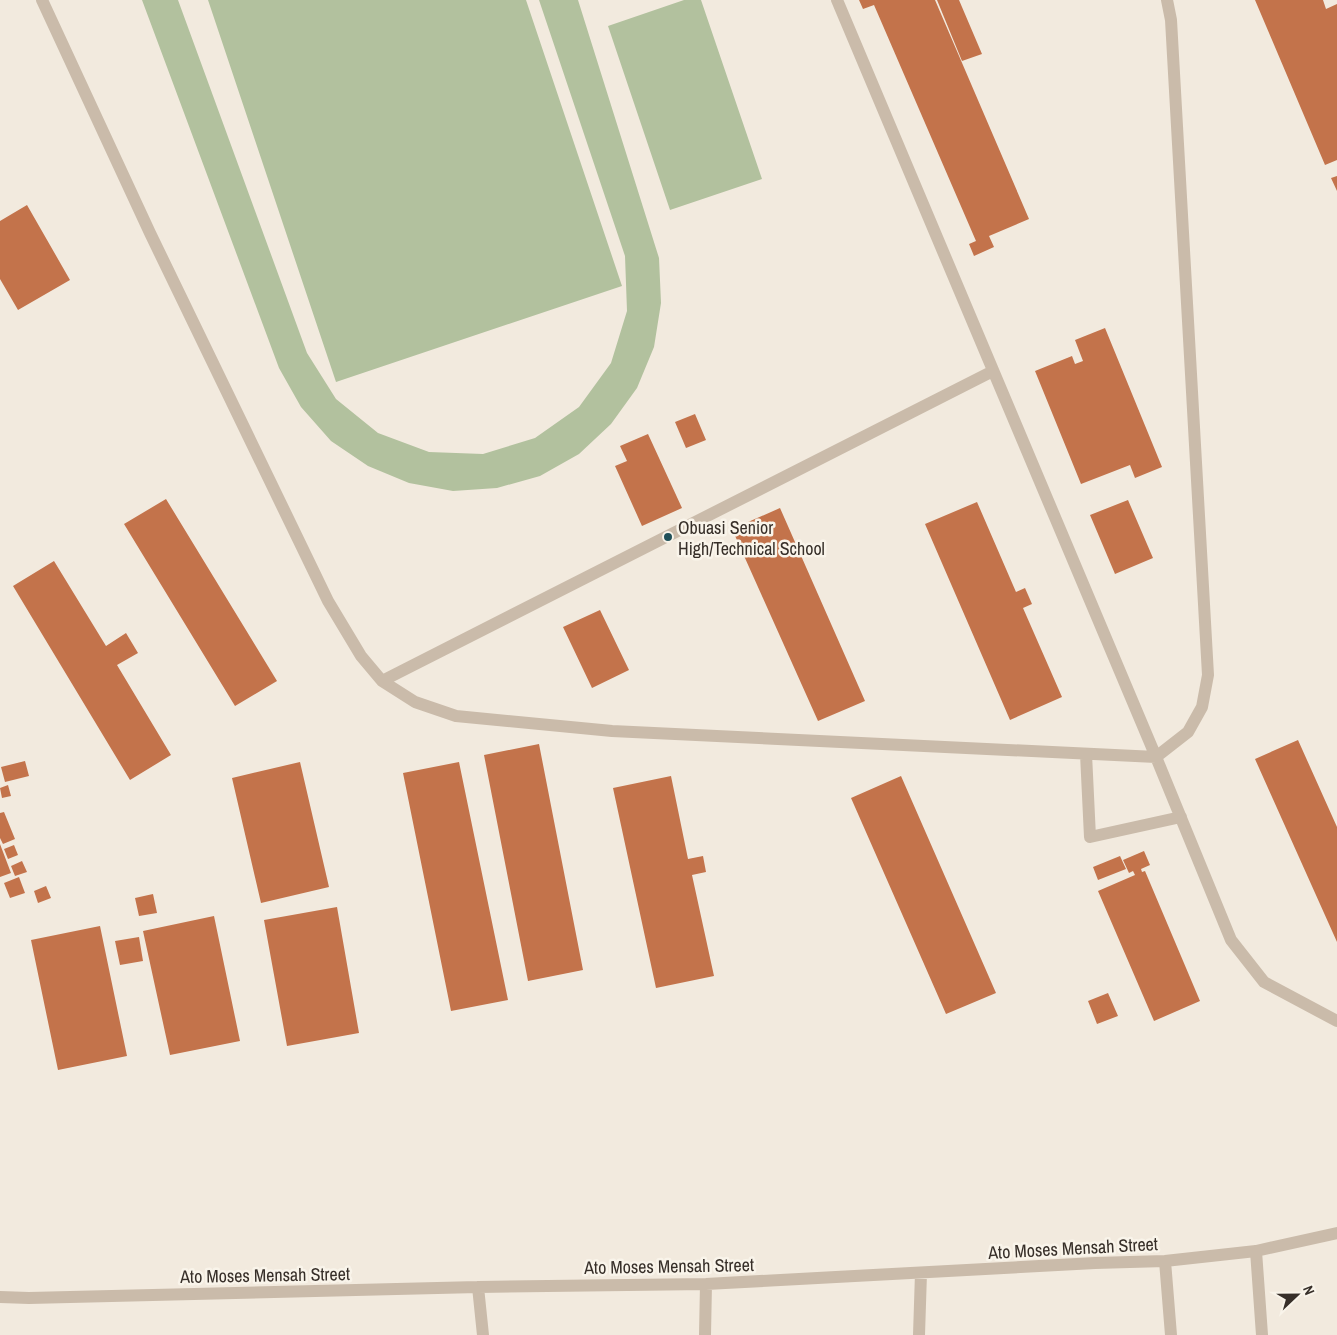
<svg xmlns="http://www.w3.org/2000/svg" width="1337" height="1335" viewBox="0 0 1337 1335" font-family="'Archivo Narrow',sans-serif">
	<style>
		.green { fill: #b2c19e }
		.building { fill: #c3734b }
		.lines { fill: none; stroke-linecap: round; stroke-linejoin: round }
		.minor { stroke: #cabbaa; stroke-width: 12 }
		.poi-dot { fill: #204f58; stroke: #f9f4ea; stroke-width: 2 }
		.labels { text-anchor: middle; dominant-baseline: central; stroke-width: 5; stroke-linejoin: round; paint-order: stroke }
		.poi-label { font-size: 18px; fill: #372f29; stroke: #f9f4ea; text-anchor: start }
		.street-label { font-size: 18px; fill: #372f29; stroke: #f9f4ea }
	</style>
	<rect width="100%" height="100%" fill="#f2eade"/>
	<path class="green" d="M142,0h36l129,353 29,46 42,34 51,19 54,2 52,-16 44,-31 32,-44 16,-52 -2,-55 -86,-256h39l81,258 2,45 -7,44 -17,41 -26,36 -32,30 -39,22 -43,12 -44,3 -44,-8 -41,-17 -37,-25 -30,-34 -22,-39z
		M208,0h318l96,286 -286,96z
		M684,0h17l61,179 -92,31 -62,-184z"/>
	<path class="building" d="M859,0h76l94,219 -40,17 5,11 -20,9 -5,-12 7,-3 -102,-236 -11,4z
		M937,0h22l23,54 -20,7z
		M1255,0h68l3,9 11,-5v156l-12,5z
		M1337,176v15l-6,-13z
		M27,205l43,75 -52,30 -18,-31v-58z
		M1105,328l57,139 -27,11 -5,-13 -49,19 -46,-113 37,-15 3,8 8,-3 -8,-21z
		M695,414l11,26 -20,8 -11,-26z
		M648,434l34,74 -40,18 -27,-60 12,-5 -7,-15z
		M166,499l111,182 -42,25 -111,-182z
		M1128,500l25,58 -38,16 -25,-59z
		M977,502l39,90 9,-4 7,16 -9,4 39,89 -52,23 -85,-196z
		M780,508l85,193 -47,20 -86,-192z
		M54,561l52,85 20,-13 12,20 -21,12 54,90 -41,25 -117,-194z
		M600,610l29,60 -37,18 -29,-61z
		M1298,740l39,87v115l-82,-183z
		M539,744l44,226 -55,11 -44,-226z
		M25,761l4,15 -24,6 -4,-15z
		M300,762l29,125 -68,16 -29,-125z
		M459,762l49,238 -57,11 -48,-238z
		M671,776l17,83 15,-3 3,16 -14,3 22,101 -58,12 -43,-200z
		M901,776l95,217 -50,21 -95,-216z
		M8,785l3,11 -9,2 -2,-10z
		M4,812l11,27 -12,5 -3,-6v-25z
		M0,844l11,29 -11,4z
		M14,845l4,10 -10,4 -4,-10z
		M1144,851l6,14 -9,4 1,3 3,-1 55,130 -46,20 -56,-130 37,-16 -2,-4 -4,2 -6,-13z
		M1120,856l6,13 -28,11 -5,-13z
		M22,861l5,11 -12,4 -4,-10z
		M19,877l6,16 -15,5 -6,-15z
		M46,886l5,12 -13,5 -4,-12z
		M153,894l4,19 -18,3 -4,-18z
		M337,907l22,126 -72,13 -23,-126z
		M214,916l26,125 -70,14 -27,-124z
		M100,926l27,130 -69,14 -27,-130z
		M139,937l4,24 -23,4 -5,-24z
		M1108,993l10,23 -21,8 -9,-23z"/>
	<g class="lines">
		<path class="minor" d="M42,0l108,233 178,368 33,55 21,25 33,21 41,14 156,15 544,26 32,-25 14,-25 6,-32 -37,-655 -4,-20
			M837,0l319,757 75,183 33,42 73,39
			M382,681l611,-310
			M1086,754l4,83 91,-20
			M1256,1251l6,84
			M1165,1261l6,74
			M478,1287l5,48
			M0,1297l29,1 449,-11 228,-3 389,-21 70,-2 91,-10 81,-18
			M705,1335l1,-51
			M919,1335l2,-62"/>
	</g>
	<circle class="poi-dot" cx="668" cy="537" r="5"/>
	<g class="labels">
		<g class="poi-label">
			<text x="678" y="527">Obuasi Senior<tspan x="678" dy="21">High/Technical School</tspan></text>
		</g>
		<g class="street-label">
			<text transform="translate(1073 1248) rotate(-3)">Ato Moses Mensah Street</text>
			<text transform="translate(669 1266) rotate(-1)">Ato Moses Mensah Street</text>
			<text transform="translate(265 1275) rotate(-1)">Ato Moses Mensah Street</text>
		</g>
	</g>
	<g transform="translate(1297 1295) rotate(68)" stroke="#f9f4ea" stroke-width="4" paint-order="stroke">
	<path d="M0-4L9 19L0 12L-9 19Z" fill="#372f29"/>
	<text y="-8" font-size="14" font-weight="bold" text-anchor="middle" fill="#372f29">N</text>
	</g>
</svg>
